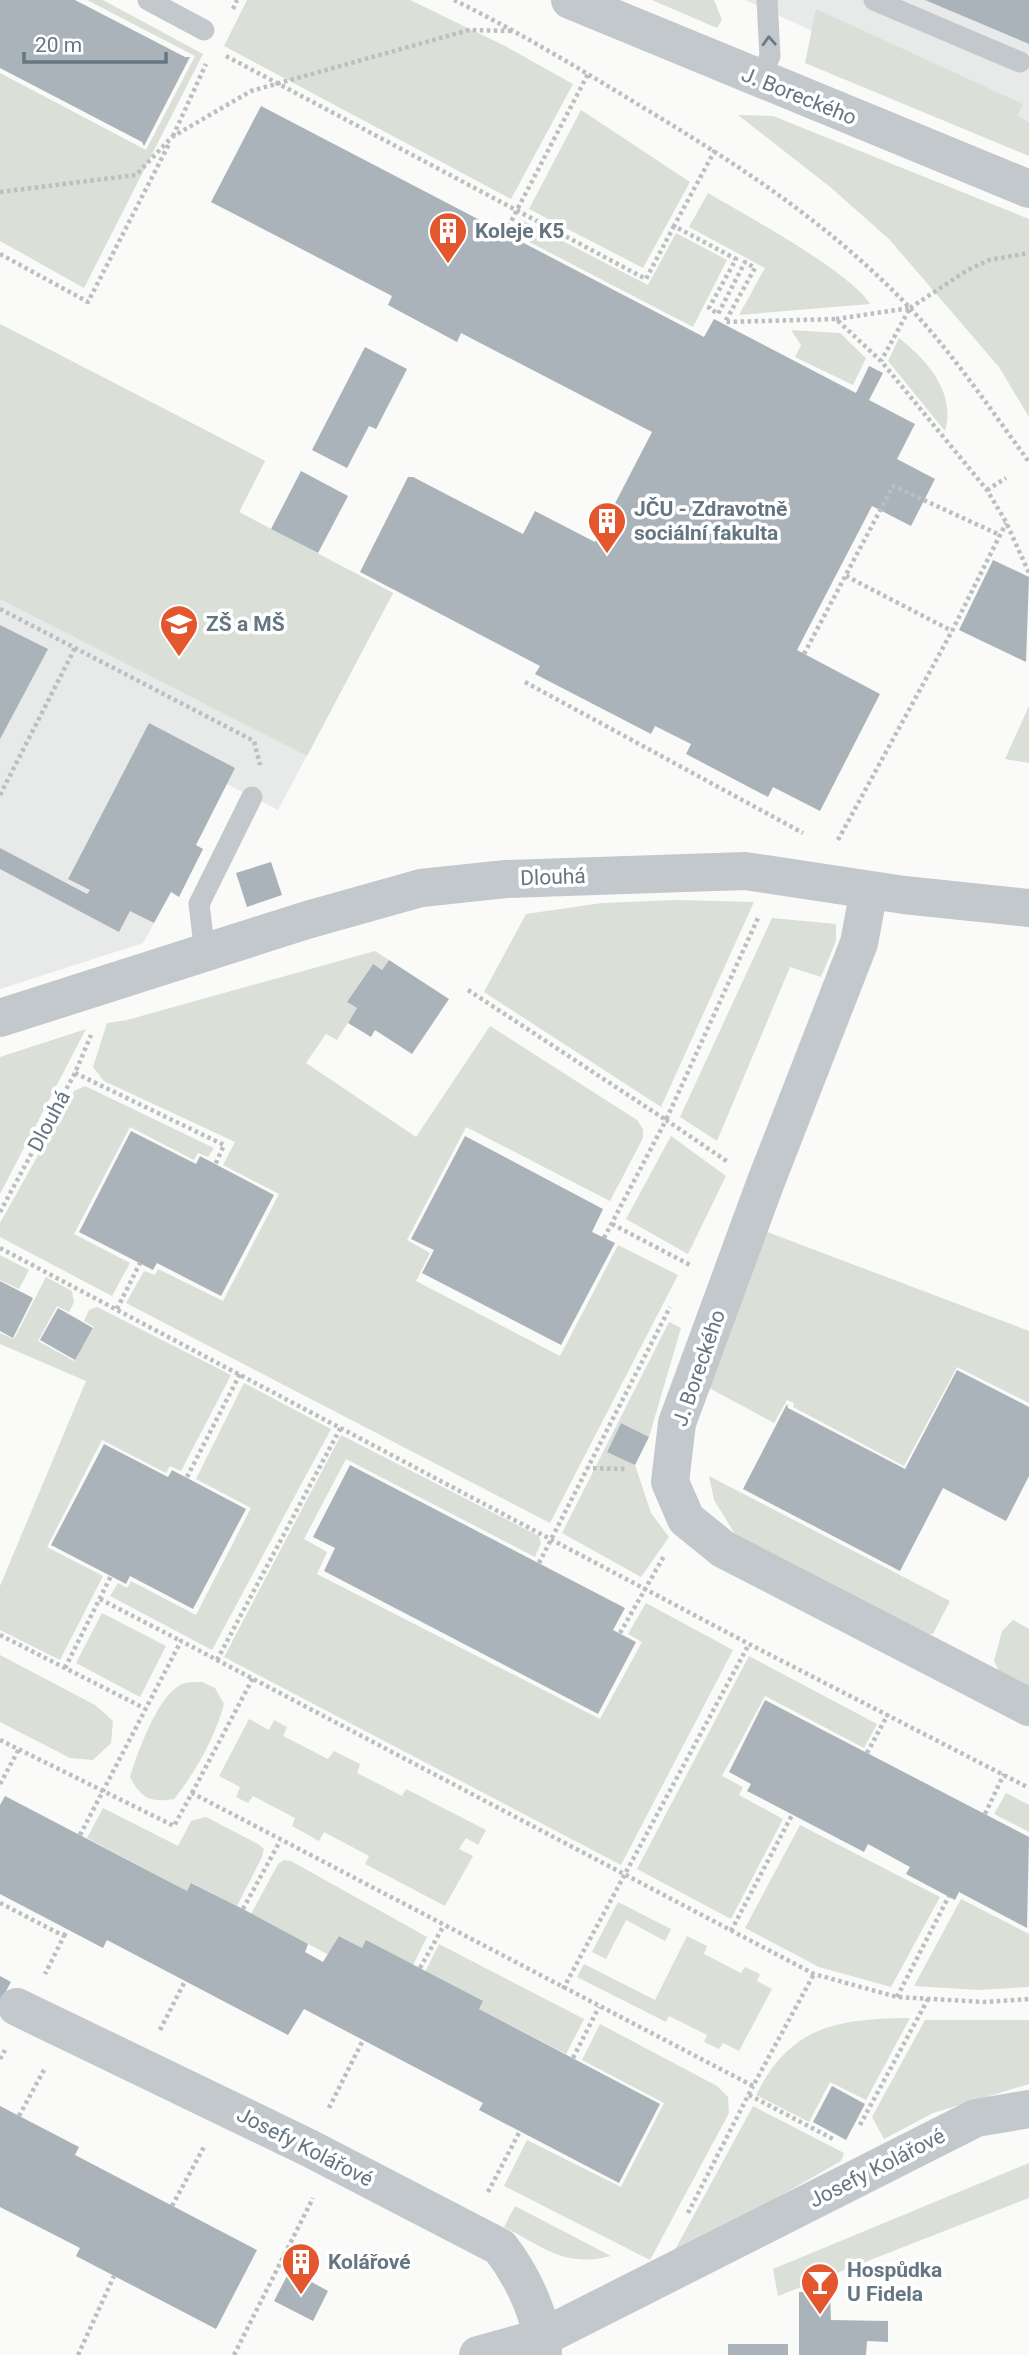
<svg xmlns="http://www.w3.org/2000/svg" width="1029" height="2355" viewBox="0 0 1029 2355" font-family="Roboto,sans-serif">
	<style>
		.built { fill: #e8e9e9 }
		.green { fill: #dadfd7 }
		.building { fill: #aab3b9 }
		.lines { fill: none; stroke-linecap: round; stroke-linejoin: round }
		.path { stroke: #bbbfc2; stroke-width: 4.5; stroke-dasharray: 3.5 3.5; stroke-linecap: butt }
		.lane { stroke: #c3c8cc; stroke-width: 21 }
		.street { stroke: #c3c8cc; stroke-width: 38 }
		.oneway { stroke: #6a7a87 }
		.labels { text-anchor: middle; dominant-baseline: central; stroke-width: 7; stroke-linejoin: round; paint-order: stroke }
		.street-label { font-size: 21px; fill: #657683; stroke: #fff }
		.poi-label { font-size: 21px; font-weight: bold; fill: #657683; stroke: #fff; text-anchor: start }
	</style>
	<rect width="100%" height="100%" fill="#fafaf8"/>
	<path class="built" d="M745,0h284v131z
		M0,324l265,137 -26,51 154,81 -115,217 -51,-26 -78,-61 -81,155 86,45 -11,20 -143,46z"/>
	<path class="green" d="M87,0h16l100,54 -119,234 -84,-47v-168l146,77 49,-94z
		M247,0h163l95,46 68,38 -62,115 -287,-153z
		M652,0h62l8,20 -5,8z
		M816,9l207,95 -6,12 12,6v34l-224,-93z
		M581,110l109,72 -47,86 -114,-59z
		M738,115l35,1 256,103v198l-30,-50 -110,-128 -60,-53z
		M708,193c37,22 143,79 162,111l-131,11 26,-47 -76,-41z
		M520,219l128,66 28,-52 51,27 -34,67 -181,-94z
		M0,324l265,137 -26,51 154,81 -86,163 -307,-157z
		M791,330l49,3 26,25 -13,27 -58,-28 6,-12z
		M899,338c29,23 57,55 46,93l-57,-70z
		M1029,706v57l-24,-4z
		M677,900l77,2 -93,205 -177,-115 42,-78 76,-11z
		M772,918l64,6v17l-15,36 -31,-10 -73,174 -37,-24z
		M375,951l14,9 -7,10 -10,-5 -25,37 10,6 -20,32 -11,-6 -20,29 110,74 74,-111 147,94 6,9v9l-33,63 -144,-74 -59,113 23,13 -14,28 144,75 58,-111 60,30 -128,248 -424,-220 18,-32 11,4 3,-6 65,32 56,-107 -56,-29 12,-23 -131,-61 -11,-14 14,-44 20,-3z
		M86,1029l-86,165v-137z
		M85,1086l129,62 -6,9 -10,-4 -4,7 -64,-33 -56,107 56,29 -18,33 -112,-59v-14l74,-132z
		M671,1136l55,40 -38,78 -62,-35z
		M762,1230l267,101v72l-72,-36 -53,99 -111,-59 1,-4 -7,-3 -13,23 -65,-35z
		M0,1255l29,15 -10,19 -19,-9z
		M46,1277l26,14 2,11 -5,10 -12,-6 -19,35 36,20 20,-34 -10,-6 5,-11 8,-3 134,68 -50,96 -11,-5 -4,7 -64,-33 -55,107 56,29 -43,84 -60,-30v-44l86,-205 -86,-37v-11l14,6z
		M669,1322l12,6 -32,109 -28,-14 -14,28 28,14 16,48 18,24 -28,40 -79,-44z
		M244,1383l87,46 -119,221 -102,-54 8,-13 9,5 4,-7 65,34 55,-107 -55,-29z
		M341,1435l198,101 2,7 -6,14 -189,-98 -42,80 23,13 -10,22 283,145 42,-77 -14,-8 18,-31 87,47 -112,215 -397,-208z
		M709,1476l241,125 -17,33h-14l-184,-100 -21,-34z
		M102,1613l64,33 -26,51 -64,-34z
		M1013,1620l16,9v67l-24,-13 -11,-22 8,-30z
		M0,1655l95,50 18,16 -2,22 -18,17 -23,-2 -70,-36z
		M749,1656l128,68 -13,24 -99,-52 -43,80 21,11 -4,8 44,24 -52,100 -94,-50z
		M202,1682l13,6 9,16c-9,33 -28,68 -50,95 -24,4 -33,-1 -44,-22 8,-26 27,-79 50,-92 6,-3 15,-3 22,-3z
		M249,1719l20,11 5,-10 13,7 -4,9 45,23 6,-8 26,13 -3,9 45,23 4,-7 80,41 -8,15 -12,-7 -7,11 14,7 -28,50 -80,-42 4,-8 -45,-24 -5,9 -27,-15 3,-8 -42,-22 -5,7 -12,-6 4,-10 -21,-11z
		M1006,1793l23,12v27l-35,-18z
		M103,1808l75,38 13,-25 15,-4 52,27 6,5 -2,8 -25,49 -45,-23 -5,8 -100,-53z
		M800,1825l140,72 -49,90 -72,-20 -74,-39z
		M284,1860l7,1 136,76 -14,28 -51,-17 -22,-12 -11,19 -78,-41 27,-50z
		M961,1899l68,35v53l-51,3 -64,-4z
		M618,1902l53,27 -6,12 -39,-21 -20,39 -14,-7z
		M687,1936l20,10 -3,8 37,19 4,-6 15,7 -3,7 15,8 -33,62 -16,-8 -4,6 -15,-7 3,-7 -38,-19 -3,6 -89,-45 7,-13 71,36z
		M439,1944l145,75 -18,35 -87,-45 -54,-37z
		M910,2018l-44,82 -36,-18 -21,40 -53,-27c35,-70 82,-76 154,-77z
		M925,2020h104v64l-96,29 -49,26 -12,-22z
		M600,2024l117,62 11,11 1,16 -79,147 -146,-74 23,-46 94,47 43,-84 -82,-43z
		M753,2106l91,47 -3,8 -171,98z
		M1029,2163v35l-251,98 -5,-27z
		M515,2206l96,50c-46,12 -66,-8 -107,-29z"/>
	<path class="building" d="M0,0h75l110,57h5l-46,89 -2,-4 -142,-74z
		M925,0h104v44z
		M261,106l443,231 10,-18 142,74 13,-27 14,7 -14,27 46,24 -18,35 38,20 -24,47 -39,-20 -75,144 83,44 -60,117 -47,-24 -5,10 -82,-43 5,-10 -36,-18 -4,8 -116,-60 5,-8 -180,-94 48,-95h5l110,57 12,-23 60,31 57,-110 -191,-99 -4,9 -69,-37 4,-9 -181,-94z
		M365,347l42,22 -31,60 -7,-3 -22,42 -35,-18z
		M301,471l47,25 -30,57 -47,-24z
		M993,560l36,17 -3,85 -67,-32z
		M0,625l48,24 -48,90z
		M149,723l86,45 -39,77 7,4 -24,48 -8,-5 -17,31 -24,-12 -11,21 -119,-63v-21l87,46 3,-4 -22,-11z
		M271,862l11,33 -35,12 -11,-34z
		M389,960l60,39 -37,55 -37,-24 -4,7 -23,-14 9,-15 -10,-6 26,-38 9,6z
		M131,1131l65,33 4,-8 74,39 -53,101 -64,-33 -4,7 -74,-38z
		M465,1136l138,73 -11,23 23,11 -54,102 -139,-72 12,-23 -23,-11z
		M0,1281l33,17 -20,40 -13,-7z
		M58,1308l35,20 -18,32 -35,-20z
		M957,1370l72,37v69l-23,45 -63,-33 -43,83 -157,-82 44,-85 1,4 117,61z
		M621,1423l28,14 -14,28 -28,-13z
		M104,1444l64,33 4,-7 74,39 -53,100 -63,-33 -4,8 -75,-39z
		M350,1465l275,143 -12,22 23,12 -38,72 -274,-143 11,-23 -22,-11z
		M765,1700l264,137 -2,91 -68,-36 -4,8 -49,-26 4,-7 -42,-23 -4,8 -117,-61 4,-7 -22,-12z
		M5,1796l182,95 4,-8 52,26 65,35 -3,8 18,10 16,-26 23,12 4,-8 117,61 -4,8 181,95 -41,79 -140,-73 4,-7 -179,-94 -16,26 -181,-95 -4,8 -103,-54v-89z
		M0,1976l11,6 -11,20z
		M832,2086l33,18 -19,36 -33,-18z
		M0,2106l79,41 -4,8 182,95 -41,79 -140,-73 4,-8 -80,-41z
		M290,2270l38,21 -15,30 -39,-20z
		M799,2292h31l1,28 57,1v21l-21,-1 -1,14h-67z
		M728,2344h60v11h-60z"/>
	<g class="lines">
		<path class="path" d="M454,0c63,31 121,66 180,102 100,60 194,120 275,205 45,48 82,103 120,155
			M233,9l4,-9
			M226,56l420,223 28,-53
			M173,136l33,-72
			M715,150l-41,76 62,33 -27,49 9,6 27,-52 10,6 -30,54 111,-3 45,42 106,129 19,32 23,51
			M0,192l136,-17 36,-38 79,-46 218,-61 45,1
			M505,233l83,-159
			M0,254l88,48 81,-158
			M910,308l56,-37 23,-11 40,-7
			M836,319l74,-11 -29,53
			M987,490l19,-12
			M846,576l106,55
			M0,609l254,132 6,24
			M804,654l89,-168 107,49
			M525,682l278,151
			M0,795l75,-147
			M838,840l114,-209 54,-108
			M468,990l198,130 92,-202
			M75,1073l149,72 -9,20
			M0,1212l75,-139 16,-38
			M612,1224l78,41
			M604,1238l62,-118 62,42
			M0,1248l749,396 280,144
			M117,1309l23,-46
			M586,1468l41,1
			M187,1477l53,-103
			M539,1563l131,-256
			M100,1599l81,42
			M620,1633l44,-77
			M0,1635l144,73
			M217,1660l124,-233
			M65,1668l46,-92
			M0,1740l174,86 18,-33 561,293 61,-112
			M867,1753l21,-39
			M0,1784l19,-35
			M192,1793l61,-115
			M985,1814l19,-40
			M80,1835l101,-194 633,333 83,23 87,5 45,-3
			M0,1903l64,33 -19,38
			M243,1909l37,-68
			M731,1931l61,-116
			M64,1936l3,-6
			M420,1968l23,-41
			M563,1989l186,-345
			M897,1997l52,-101
			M160,2030l25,-49
			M573,2058l26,-51
			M0,2059l5,-9
			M749,2095l86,45
			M329,2108l34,-68
			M19,2116l26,-48
			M860,2125l68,-126
			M488,2192l32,-61
			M172,2206l33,-61
			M688,2213l65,-127
			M78,2355l36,-79
			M234,2355l79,-157"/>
		<path class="lane" d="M148,0l56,30
			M874,0l146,62
			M759,80l11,-24 -3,-56
			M205,953l-6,-49 53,-107"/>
		<path class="street" d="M570,0l459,189
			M869,890l-10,53 -94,241 -88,239 -7,59 16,37 37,30 306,158
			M0,1018l307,-98 114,-32 85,-9 239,-8 159,24 125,13
			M17,2007l292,141 191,99c22,28 44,73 43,108
			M478,2355l65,-18 433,-219 53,-9"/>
	</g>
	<defs><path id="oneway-chevron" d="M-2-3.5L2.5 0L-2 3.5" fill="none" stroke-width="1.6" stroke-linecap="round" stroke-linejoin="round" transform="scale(1.75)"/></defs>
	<use class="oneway" href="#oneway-chevron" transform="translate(769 41) rotate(-93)"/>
	<defs>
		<symbol id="building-pin" viewBox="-11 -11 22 30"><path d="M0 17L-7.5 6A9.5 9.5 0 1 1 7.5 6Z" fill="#e4572e" stroke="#fff"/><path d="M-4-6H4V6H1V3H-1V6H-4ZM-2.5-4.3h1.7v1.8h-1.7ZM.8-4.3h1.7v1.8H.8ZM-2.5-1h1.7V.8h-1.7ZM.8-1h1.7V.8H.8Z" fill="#fff"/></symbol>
		<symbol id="school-pin" viewBox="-11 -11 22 30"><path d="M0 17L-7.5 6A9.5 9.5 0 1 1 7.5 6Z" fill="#e4572e" stroke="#fff"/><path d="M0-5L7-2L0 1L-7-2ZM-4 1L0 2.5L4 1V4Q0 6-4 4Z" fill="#fff"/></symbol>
		<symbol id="bar-pin" viewBox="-11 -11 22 30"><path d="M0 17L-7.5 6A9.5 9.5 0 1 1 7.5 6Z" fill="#e4572e" stroke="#fff"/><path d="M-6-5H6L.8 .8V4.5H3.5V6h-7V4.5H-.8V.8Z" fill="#fff"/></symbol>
	</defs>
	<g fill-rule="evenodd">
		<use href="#building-pin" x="426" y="209" width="44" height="60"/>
		<use href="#building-pin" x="585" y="499" width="44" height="60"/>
		<use href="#school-pin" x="157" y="602" width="44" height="60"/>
		<use href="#building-pin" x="279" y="2240" width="44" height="60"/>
		<use href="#bar-pin" x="798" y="2260" width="44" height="60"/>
	</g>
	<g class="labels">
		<g class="street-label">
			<text transform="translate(799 96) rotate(22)">J. Boreckého</text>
			<text transform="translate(553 877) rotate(-2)">Dlouhá</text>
			<text transform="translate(49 1121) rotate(-62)">Dlouhá</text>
			<text transform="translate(699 1368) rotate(-71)">J. Boreckého</text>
			<text transform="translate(305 2147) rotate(27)">Josefy Kolářové</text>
			<text transform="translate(877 2168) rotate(-27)">Josefy Kolářové</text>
		</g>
		<g class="poi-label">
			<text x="475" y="231">Koleje K5</text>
			<text x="634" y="509">JČU - Zdravotně<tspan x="634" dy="24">sociální fakulta</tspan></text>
			<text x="206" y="624">ZŠ a MŠ</text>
			<text x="328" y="2262">Kolářové</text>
			<text x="847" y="2270">Hospůdka<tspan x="847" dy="24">U Fidela</tspan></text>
		</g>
	</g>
	<path d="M24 52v10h142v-10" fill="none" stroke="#657683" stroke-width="3.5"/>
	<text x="35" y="52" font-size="21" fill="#657683" stroke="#ffffff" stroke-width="5" paint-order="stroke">20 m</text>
</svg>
